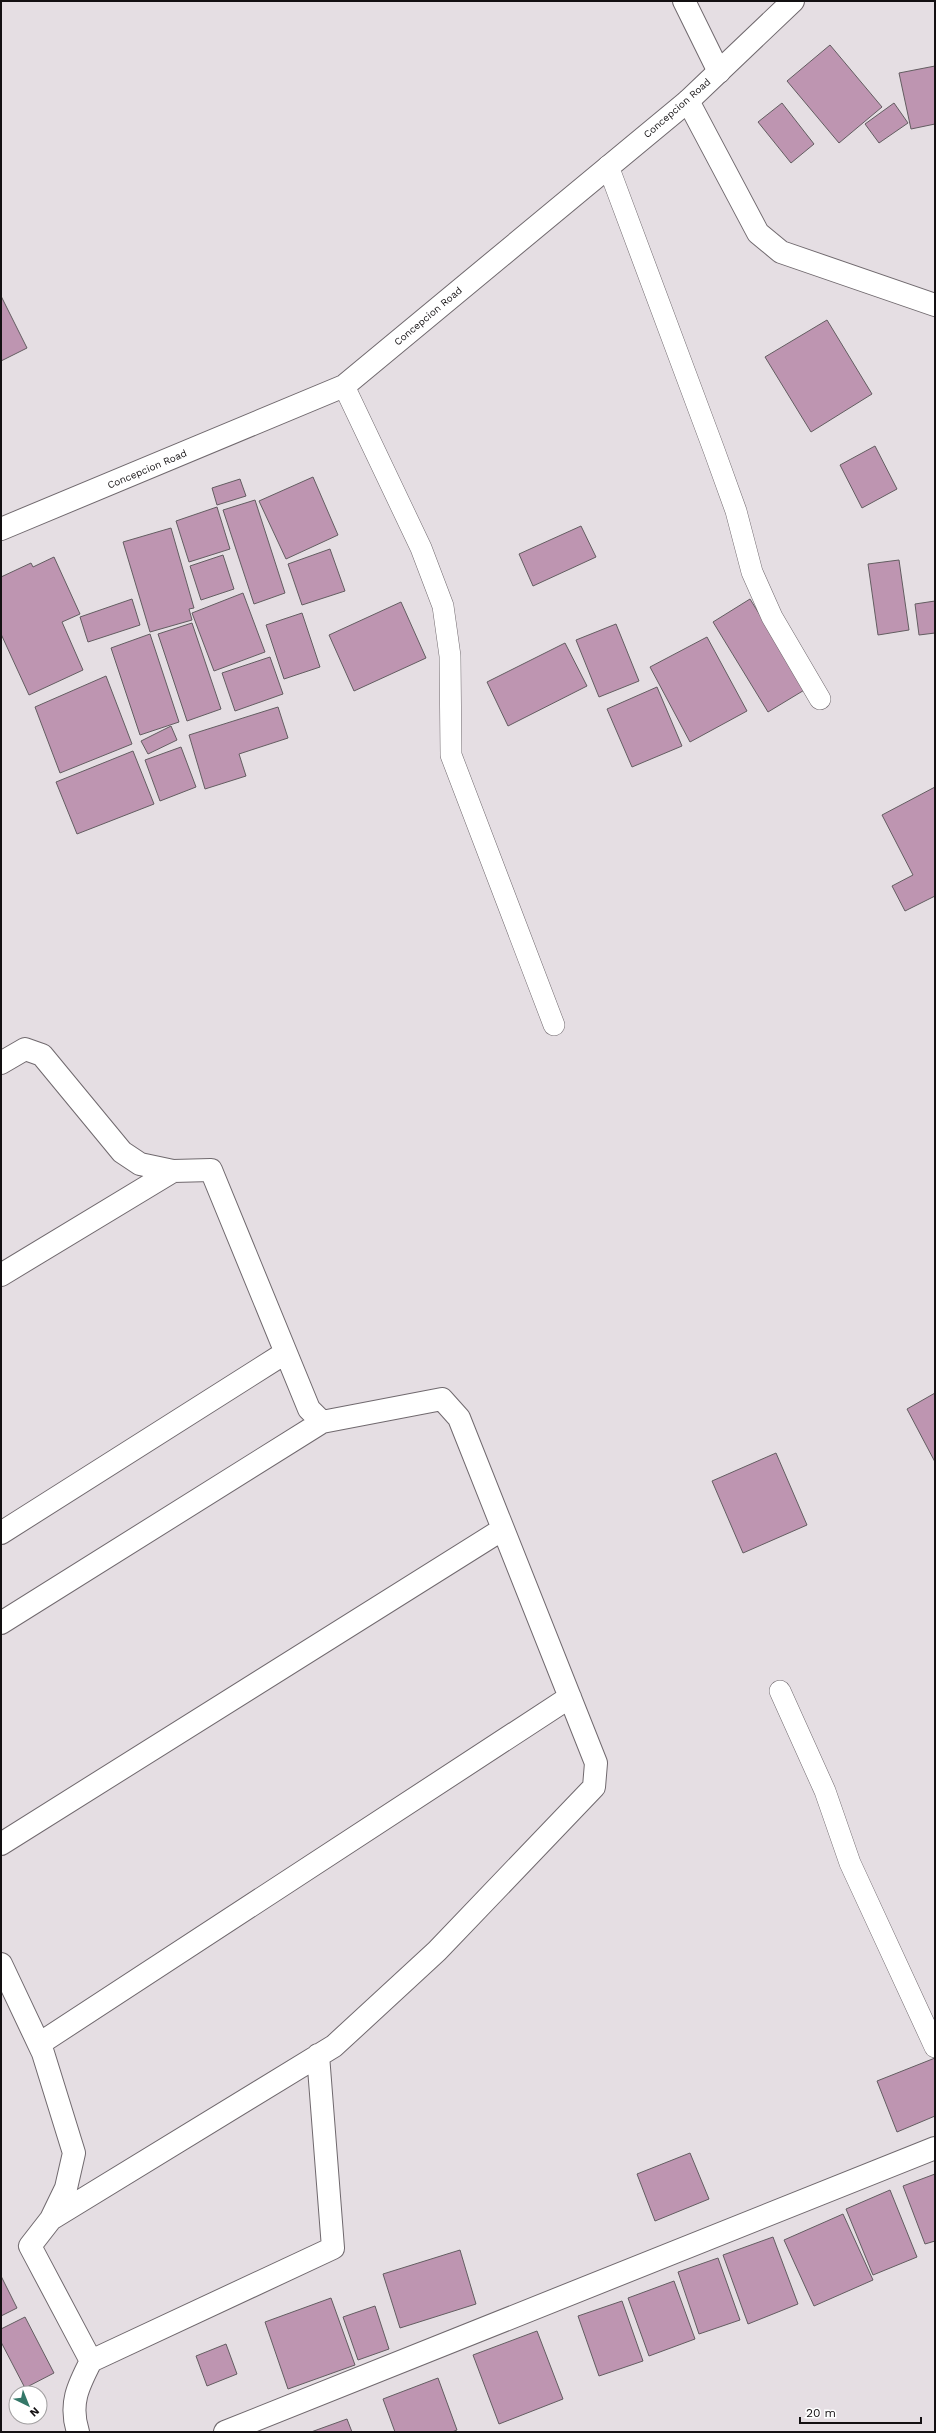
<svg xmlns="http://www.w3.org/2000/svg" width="936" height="2433" viewBox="0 0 936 2433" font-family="'Work Sans',sans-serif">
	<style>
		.building { fill: #be95b1; stroke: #635d61 }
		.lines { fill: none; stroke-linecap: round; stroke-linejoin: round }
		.lane-casing { stroke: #70696e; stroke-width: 22 }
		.street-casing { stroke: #70696e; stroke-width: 24 }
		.secondary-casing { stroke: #70696e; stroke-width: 24 }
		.lane { stroke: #fff; stroke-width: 21 }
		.street { stroke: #fff; stroke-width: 22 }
		.secondary { stroke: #fff; stroke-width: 22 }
		.labels { text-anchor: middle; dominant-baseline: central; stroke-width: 3.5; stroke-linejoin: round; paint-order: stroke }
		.street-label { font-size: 10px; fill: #131012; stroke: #fff }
	</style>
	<rect width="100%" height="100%" fill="#e5dee3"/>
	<path class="building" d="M830,45l52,62 -43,36 -52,-62z
		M935,66v58l-24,5 -12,-56z
		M782,103l32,41 -23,19 -33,-41z
		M894,103l14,20 -29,20 -14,-19z
		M1,296l26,52 -26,13z
		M827,320l45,74 -61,38 -46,-75z
		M875,446l22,43 -35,19 -22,-43z
		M313,477l25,58 -52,24 -27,-58z
		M240,479l6,17 -29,9 -5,-17z
		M255,500l30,93 -31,11 -31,-94z
		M217,507l13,42 -41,13 -13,-41z
		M581,526l15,31 -63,29 -14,-32z
		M171,528l23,80 -5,1 3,11 -42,12 -27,-90z
		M330,549l15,42 -43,14 -14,-41z
		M223,555l11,34 -33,11 -11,-34z
		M54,557l26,57 -18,8 21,48 -54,25 -28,-61v-57l30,-14 2,4z
		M899,560l10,70 -31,5 -10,-71z
		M243,593l22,59 -51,19 -22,-58z
		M132,599l8,26 -52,17 -8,-25z
		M750,599l56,90 -38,23 -55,-90z
		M935,601v32l-16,2 -4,-31z
		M401,602l25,56 -72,33 -25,-56z
		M302,613l18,54 -36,12 -18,-54z
		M192,623l29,86 -34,12 -29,-87z
		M616,624l23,57 -40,16 -23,-57z
		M150,634l29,88 -39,13 -29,-87z
		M707,637l40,74 -57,31 -40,-75z
		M565,643l22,43 -79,40 -21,-44z
		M270,657l13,37 -48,17 -13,-38z
		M106,676l26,68 -72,29 -25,-66z
		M657,687l25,59 -50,21 -25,-58z
		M278,707l10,31 -49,16 7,22 -41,13 -16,-54z
		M171,726l6,14 -29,14 -7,-13z
		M181,747l15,40 -36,14 -15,-41z
		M133,751l21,53 -77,30 -21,-52z
		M935,787v109l-30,15 -13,-25 21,-11 -31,-60z
		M935,1393v69l-28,-53z
		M776,1453l31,72 -64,28 -31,-72z
		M935,2058v58l-38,16 -20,-51z
		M690,2153l19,46 -54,22 -18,-47z
		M935,2174v67l-10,3 -22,-58z
		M890,2190l27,67 -44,18 -27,-66z
		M843,2214l30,66 -59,26 -30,-66z
		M773,2237l25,67 -50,20 -25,-69z
		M460,2250l16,54 -76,24 -17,-54z
		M718,2258l22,62 -41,14 -21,-62z
		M1,2276l16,32 -16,8z
		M674,2281l21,58 -46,17 -21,-58z
		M331,2298l24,67 -67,24 -23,-67z
		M622,2301l21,60 -44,15 -21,-60z
		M375,2306l14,43 -31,11 -15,-43z
		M25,2317l29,56 -29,15 -24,-46v-13z
		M537,2331l26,68 -64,25 -26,-69z
		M226,2344l11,30 -30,12 -11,-30z
		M438,2378l19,52 -5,2h-57l-12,-33z
		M347,2419l5,13h-41z"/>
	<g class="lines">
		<defs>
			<path id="lane" d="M608,166l106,284 22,61 16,61 20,45 48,82
				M344,386l77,162 22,58 7,50 1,99 103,270
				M780,1691l45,100 25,72 85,184"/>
			<path id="street" d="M684,1l35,71
				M688,101l70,132 23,19 154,53
				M1,1063l24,-14 17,6 80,97 18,12 33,7 38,-1 98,239 13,13 120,-23 17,19 137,345 -2,24 -157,164 -103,95 -283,173
				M1,1275l172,-104
				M1,1533l284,-180
				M1,1623l321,-201
				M1,1844l502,-315
				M1,1964l42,89 31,100 -8,35 -15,31 -21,27 61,115
				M39,2044l531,-347
				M78,2432c-9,-28 0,-46 13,-71l242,-113 -15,-193
				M225,2432l710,-284"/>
			<path id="secondary" d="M1,529l343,-143 344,-285 105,-100"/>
		</defs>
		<use href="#lane" class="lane-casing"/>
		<use href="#street" class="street-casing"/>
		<use href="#secondary" class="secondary-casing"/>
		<use href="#lane" class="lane"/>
		<use href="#street" class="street"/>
		<use href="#secondary" class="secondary"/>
	</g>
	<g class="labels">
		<g class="street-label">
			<text transform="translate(677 108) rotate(-41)">Concepcion Road</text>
			<text transform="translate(428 316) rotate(-40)">Concepcion Road</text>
			<text transform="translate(147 469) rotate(-23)">Concepcion Road</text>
		</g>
	</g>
	<rect width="936" height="2433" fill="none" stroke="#131012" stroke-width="4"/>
	<g transform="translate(28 2405) rotate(137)"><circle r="19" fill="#ffffff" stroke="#a19fa0"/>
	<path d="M0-3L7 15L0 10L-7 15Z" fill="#347768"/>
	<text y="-6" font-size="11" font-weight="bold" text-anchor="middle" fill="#131012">N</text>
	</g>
	<path d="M800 2417v6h121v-6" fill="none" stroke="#131012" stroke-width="2"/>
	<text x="806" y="2417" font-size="12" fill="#131012" stroke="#ffffff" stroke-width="3" paint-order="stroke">20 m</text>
</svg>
